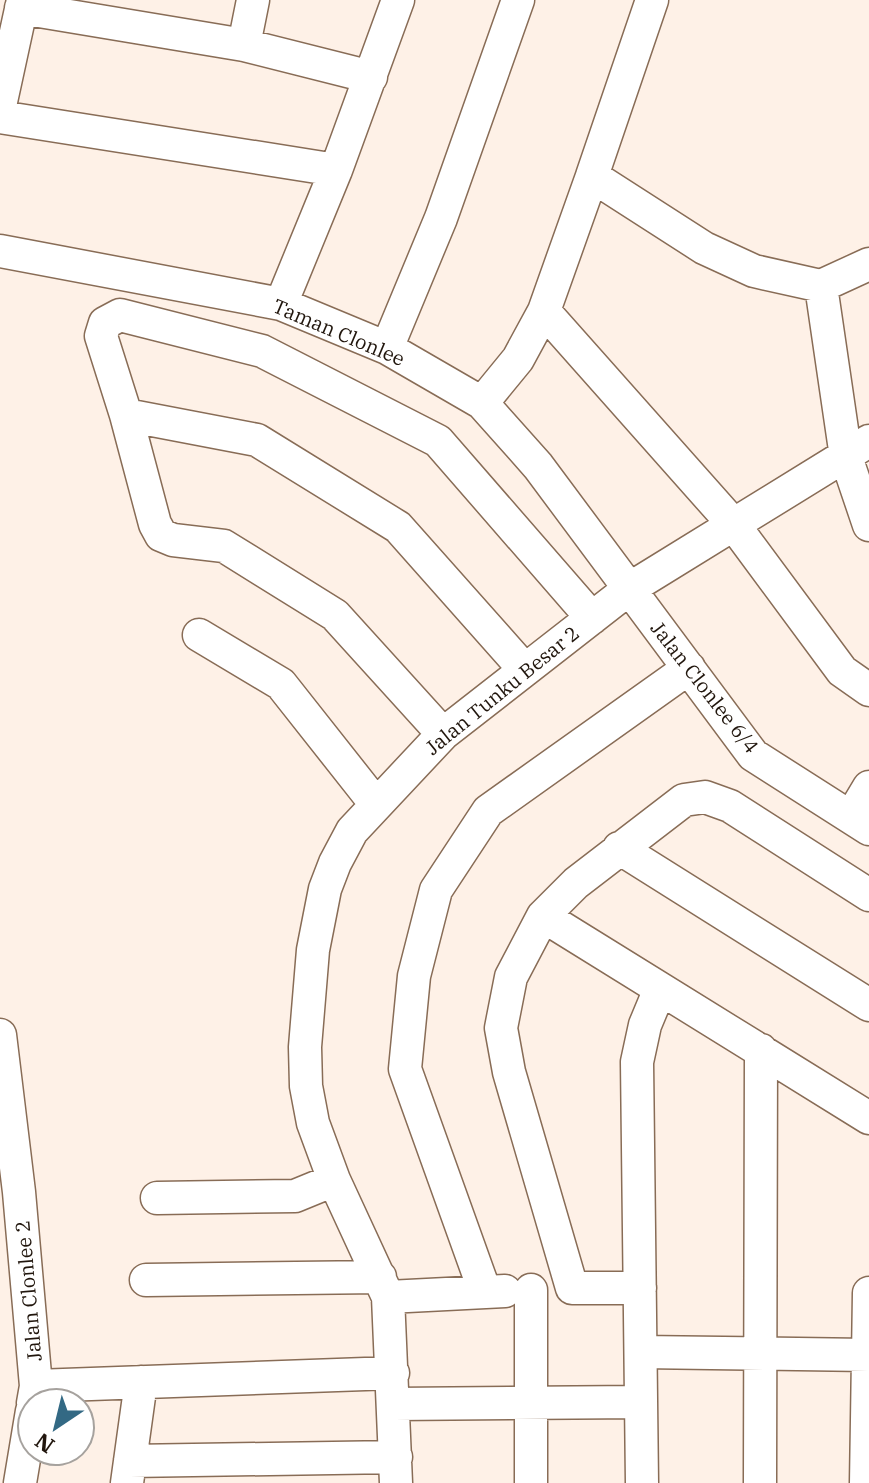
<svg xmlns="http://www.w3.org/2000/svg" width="869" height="1483" viewBox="0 0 869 1483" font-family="'IBM Plex Serif',serif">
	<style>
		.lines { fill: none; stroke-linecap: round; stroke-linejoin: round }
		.minor-casing { stroke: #886c56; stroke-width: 35 }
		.minor { stroke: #fff; stroke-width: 32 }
		.labels { text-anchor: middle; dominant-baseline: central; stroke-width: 6; stroke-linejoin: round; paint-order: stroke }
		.street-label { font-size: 20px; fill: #21160d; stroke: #fff }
	</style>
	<rect width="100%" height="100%" fill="#fef1e7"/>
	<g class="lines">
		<defs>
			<path id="minor" d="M21,8l223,37 127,32
				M244,45l9,-45
				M0,106l23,-106
				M0,117l336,53
				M592,176l60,-176
				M0,251l281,53 106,44 95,55 56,63 215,289 116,74
				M821,286l25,171 23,68
				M281,304l55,-134 62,-170
				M544,311l190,214 108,146 27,19
				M387,348l54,-130 77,-218
				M482,403l36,-44 26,-48 48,-135 112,72 50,23 67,15 48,-22
				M126,415l131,25 141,87 127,143
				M199,635l82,49 94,119
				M443,734l-108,-119 -111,-69 -51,-6 -12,-5 -6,-11 -29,-109 -25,-79 4,-13 15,-8 142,36 176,90 154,177
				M851,817l18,-30
				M619,848l250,157
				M869,895l-139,-89 -25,-9 -21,3 -108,83 -33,33 326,202
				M543,916l-32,61 -10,51 8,44 63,216h68
				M0,1035l19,157 17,194 -3,17
				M157,1198l138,-2 39,-16
				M146,1280l234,-3
				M485,1292l-80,-223 9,-93 22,-86 52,-79 201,-143
				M388,1297l117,-6
				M641,1352l227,3
				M36,1386l357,-13
				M394,1404l247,-2
				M130,1461l266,-4
				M20,1483l12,-72
				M127,1483l14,-101
				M396,1483l-8,-186 -54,-117 -21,-57 -7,-37 -1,-39 8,-97 12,-61 10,-26 17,-32 91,-97 186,-145 240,-148
				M531,1483v-193
				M642,1483l-5,-421 8,-37 15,-36
				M760,1483l1,-433
				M866,1483l3,-190"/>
		</defs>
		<use href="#minor" class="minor-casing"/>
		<use href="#minor" class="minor"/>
	</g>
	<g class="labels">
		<g class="street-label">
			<text transform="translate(339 332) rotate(23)">Taman Clonlee</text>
			<text transform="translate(705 687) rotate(52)">Jalan Clonlee 6/4</text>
			<text transform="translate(502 690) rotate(-39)">Jalan Tunku Besar 2</text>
			<text transform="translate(28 1291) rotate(-95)">Jalan Clonlee 2</text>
		</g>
	</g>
	<g transform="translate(56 1427) rotate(215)"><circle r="38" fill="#ffffff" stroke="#a6a29e" stroke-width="2"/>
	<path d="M0-6L14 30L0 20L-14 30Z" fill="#336984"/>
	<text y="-12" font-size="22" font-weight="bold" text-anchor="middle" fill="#21160d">N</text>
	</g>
</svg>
